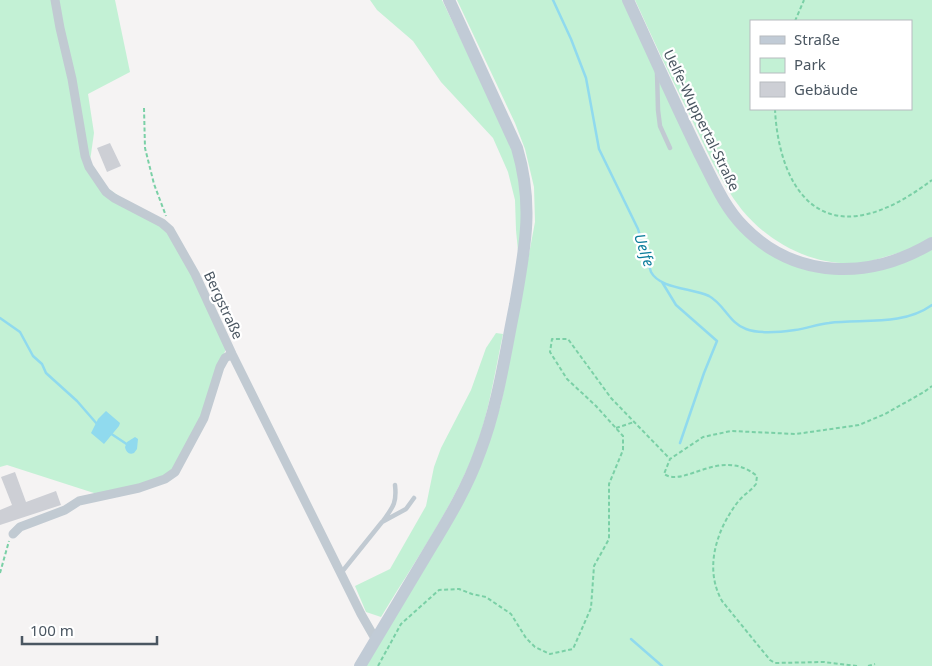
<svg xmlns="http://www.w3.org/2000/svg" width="932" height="666" viewBox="0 0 932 666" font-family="'Noto Sans',sans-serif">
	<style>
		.green { fill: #c3f1d5; fill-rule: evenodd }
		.water { fill: #90daee }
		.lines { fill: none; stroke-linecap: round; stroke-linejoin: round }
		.stream { stroke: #90daee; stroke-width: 2.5 }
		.building { fill: #cdcfd5 }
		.path { stroke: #7ad0a6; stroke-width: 2; stroke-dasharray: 4 2.5; stroke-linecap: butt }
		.service { stroke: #c1cad2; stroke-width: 4.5 }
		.minor { stroke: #c1cad2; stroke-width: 9 }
		.secondary { stroke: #c1cbd6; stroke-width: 12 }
		.labels { text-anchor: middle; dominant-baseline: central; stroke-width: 4.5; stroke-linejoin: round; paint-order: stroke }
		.street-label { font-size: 14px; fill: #4a5661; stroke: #fff }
		.water-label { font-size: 15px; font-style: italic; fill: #0c7c9b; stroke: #fff }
	</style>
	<rect width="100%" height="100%" fill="#f5f3f3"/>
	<path class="green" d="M0,0h115l15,72 -42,22 6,39 -5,35 8,13 73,50 57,116 -7,15 -8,30 -25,58 -22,28 -68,16 -90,-29 -7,2z
		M370,0h72l63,131 9,23 6,31 3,35 -4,42 -3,-32 -1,-30 -7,-28 -15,-34 -52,-56 -28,-41 -36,-31z
		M457,0h171l93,196 51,53 72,20 88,-26v423h-566l126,-234 9,-28 34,-182 -1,-35 -9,-38 -10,-26z
		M635,0h297v240c-24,10 -47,21 -72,23 -45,4 -90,-19 -118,-53 -23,-29 -38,-66 -55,-100 -18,-36 -35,-73 -52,-110zM751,21h160v88h-160z
		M496,333l7,1c-8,38 -14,77 -27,114 -22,58 -63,116 -95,169l-15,-5 -11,-26 35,-17 36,-63 8,-39 7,-19 30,-58 15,-42z"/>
	<path class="water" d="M106,411l14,12 -1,3 -15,18 -13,-11 7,-14z
		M135,437l3,2 -1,10 -3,4c-5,2 -8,-1 -9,-6l2,-5z"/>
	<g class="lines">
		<path class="stream" d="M553,0l18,39 15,39 13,71 39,80 13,43c9,17 41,16 58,24 15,8 21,28 37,33 13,5 35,3 49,1 11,-1 22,-6 34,-7 34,-4 74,3 103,-18
			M662,282l14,23 41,36 -13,32 -24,70
			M0,318l20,14 13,24 9,8 4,9 31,28 20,23
			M110,433l18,12
			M631,639l31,27"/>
	</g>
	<path class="building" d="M110,143l11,23 -14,6 -10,-24z
		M15,472l11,30 30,-11 5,14 -61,20v-15l12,-5 -11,-28z"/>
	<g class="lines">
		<path class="path" d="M795,21l9,-21
			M144,108l1,40 9,36 12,32
			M775,109c2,47 21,114 82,107 26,-3 54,-20 75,-36
			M616,428l18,-6
			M0,573l9,-32
			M378,666l23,-42 38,-34 20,-1 13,5 14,3 25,17 15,24 9,9 15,7 23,-5 18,-41 3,-42 15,-27v-55l14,-34v-14l-27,-30 -29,-27 -17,-27 2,-13h16l43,59 59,61
			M857,666l-33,-4 -49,1 -5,-3 -48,-59c-18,-32 -6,-70 15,-98 6,-8 14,-12 19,-19l1,-8c-36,-30 -72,12 -93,-2l6,-15 33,-22 28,-6 65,3 63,-9 26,-11 39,-22 8,-6
			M868,666l7,-2"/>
		<path class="service" d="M657,72l1,38 2,16 10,22
			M383,521c10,-14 14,-18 12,-36
			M341,573l41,-51 24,-13 8,-11"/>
		<path class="minor" d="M55,0l5,28 12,51 13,77 4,11 17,25 8,6 48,25 8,7 25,44 37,80 129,260 12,21 4,3
			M13,534l7,-7 45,-17 14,-9 60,-13 26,-9 10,-7 29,-54 16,-51 5,-9 7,-4"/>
		<path class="secondary" d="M628,0c24,52 47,104 72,155 13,25 24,52 44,72 52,53 126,53 188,16
			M360,666c23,-39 47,-78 70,-117 19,-31 38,-63 50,-97 18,-47 25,-98 35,-147 10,-57 19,-100 2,-157l-68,-148"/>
	</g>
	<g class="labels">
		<g class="street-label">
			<text transform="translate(702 120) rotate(64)">Uelfe-Wuppertal-Straße</text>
			<text transform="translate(224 305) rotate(65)">Bergstraße</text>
		</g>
		<g class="water-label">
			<text transform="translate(645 250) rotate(72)">Uelfe</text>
		</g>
	</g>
	<rect x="750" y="20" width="162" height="90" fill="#ffffff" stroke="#b7bbc0"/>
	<rect x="760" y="36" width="25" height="8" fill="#c1cbd6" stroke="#b7bbc0"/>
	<text x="794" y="45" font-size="15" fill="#4a5661">Straße</text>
	<rect x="760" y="58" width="25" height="15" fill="#c3f1d5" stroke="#b7bbc0"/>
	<text x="794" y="70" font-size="15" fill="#4a5661">Park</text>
	<rect x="760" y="82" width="25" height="15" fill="#cdcfd5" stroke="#b7bbc0"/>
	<text x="794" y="95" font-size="15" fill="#4a5661">Gebäude</text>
	<path d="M22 636v8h135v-8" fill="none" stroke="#4a5661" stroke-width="2.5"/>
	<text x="30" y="636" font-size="15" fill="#4a5661" stroke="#ffffff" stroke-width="4" paint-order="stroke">100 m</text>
</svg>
